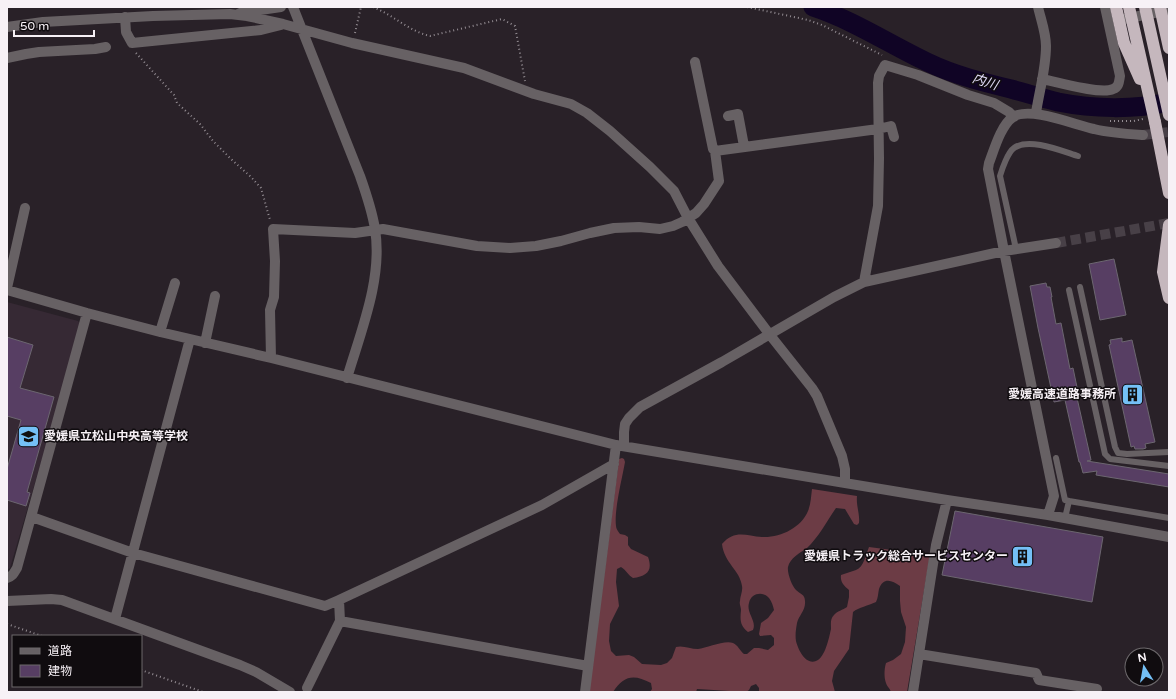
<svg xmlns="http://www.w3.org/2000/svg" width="1176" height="699" viewBox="0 0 1176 699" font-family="'Varela Round','Noto Sans JP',sans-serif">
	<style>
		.built { fill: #362934 }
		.forest { fill: #6c3c45 }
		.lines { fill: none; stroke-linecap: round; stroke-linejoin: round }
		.river { stroke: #100425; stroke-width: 19 }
		.building { fill: #573e63; stroke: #6c6670 }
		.minor-tunnel { stroke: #484047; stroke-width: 10; stroke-dasharray: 10 5; stroke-linecap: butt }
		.path { stroke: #948d93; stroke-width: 2; stroke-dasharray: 1 3; stroke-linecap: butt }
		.service { stroke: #676164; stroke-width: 6 }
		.minor { stroke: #676164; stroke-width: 10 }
		.motorway { stroke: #c5b7bd; stroke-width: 12 }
		.motorway-bridge { stroke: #c5b7bd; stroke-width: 12 }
		.labels { text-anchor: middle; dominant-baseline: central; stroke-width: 3; stroke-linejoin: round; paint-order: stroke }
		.poi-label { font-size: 12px; font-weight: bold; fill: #f7f1f6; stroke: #100c0f; text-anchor: end }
		.water-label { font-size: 13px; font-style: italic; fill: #e1dbf8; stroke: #100c0f }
	</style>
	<rect width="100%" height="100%" fill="#292128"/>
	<path class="built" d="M7,302l71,19 3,5 -71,242 -3,2z"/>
	<path class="forest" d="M622,458l2,1 1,3c-3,17 -11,48 -9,64 0,3 2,5 4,8l5,1 3,2v8l3,4 17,8c5,14 -1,19 -15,21 -5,-3 -7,-8 -12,-11l-4,2 -1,13 3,24 -9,18 -1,17 2,10 5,5 13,-1 5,2 8,7 19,1 6,-2 5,-5 4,-11c7,-2 14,2 22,2 9,-1 26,-9 35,-6 5,2 7,8 11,11h3l7,-6h5l9,2 6,-5v-7l-3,-3 -11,1 -1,-2 2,-11 7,-5 6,-8c-1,-4 -2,-8 -5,-12 -6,-7 -18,-5 -20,5 -3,10 8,18 4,27l-5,2c-8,-6 -8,-12 -7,-22 0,-3 -2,-6 -1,-9 0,-5 3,-10 2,-15 -2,-16 -18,-23 -20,-42 13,-15 24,-8 40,-7 18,1 39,-9 46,-26 3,-7 3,-15 4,-22l45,7c-1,10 3,18 2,27l-2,2 -3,-1 -9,-15 -9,-1c-9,13 -18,30 -29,40 -7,5 -17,10 -19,19 -1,6 4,19 8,23 4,4 9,4 9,11 1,9 -6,14 -8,22 -1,6 -2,12 -1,18 2,8 9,24 20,20 9,-3 13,-23 15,-32 0,-5 -1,-10 3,-14 3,-4 9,-5 13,-8l2,-10v-7c-5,-4 -9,-8 -8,-15 5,-2 10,-3 15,-5 8,-3 10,-16 13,-23l61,8 -23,137h-16c-1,-4 -4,-5 -5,-9 -2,-5 -2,-14 0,-20l7,-3 8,-6 4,-12 1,-15 -5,-15 -1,-11v-15c-8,-6 -17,-9 -21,3 -1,5 -1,9 -3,13 -8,4 -17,5 -23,10l-4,37 -15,22 -2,10 3,11h-76v-4l-3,-4 -5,2 -2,4 -3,2 -49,-3 -1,3h-46l2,-3 -1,-6c-17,-9 -27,-8 -38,9h-24l30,-233z"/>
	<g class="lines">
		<path class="river" d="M813,7c40,13 76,37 114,55 27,13 55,20 84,27 15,4 31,9 47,13 35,7 76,8 111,0"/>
	</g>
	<path class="building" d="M1114,259l12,56 -26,5 -11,-56z
		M1046,283l1,4h3l2,10h-1l5,27 5,-1 9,46 3,-1 6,29 -2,1 14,62 -4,1 82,13v13l-73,-12 1,-4 -14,2 -3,-11h-1l-14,-62 -11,2 -16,-74 -8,-42z
		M7,337l26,8 -13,43 34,9 -27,95 3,1 -4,13 -19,-6v-31l14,-49 -14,-4z
		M1122,338v4l10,-2 23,102 -10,2 1,4 -3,1h-8l-1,-3 -3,1 -22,-102 2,-1 -1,-4z
		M955,511l148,26 -11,65 -150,-27z"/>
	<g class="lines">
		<path class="minor-tunnel" d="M1143,135l26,-3
			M1056,243l113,-20"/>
		<path class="path" d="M373,7c20,8 36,24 57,29l72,-17 13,7 10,55
			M747,7l61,13 14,5 60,30
			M355,33l6,-26
			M136,53l38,42 3,8 23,21 13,17 18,18 20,18 10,11 9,32
			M1110,121h24l9,-2
			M7,624l35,12
			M141,670l62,22"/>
		<path class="service" d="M1016,249l-16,-73c2,-7 8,-24 14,-28 15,-11 48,3 64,8
			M1080,287l35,160 3,6 9,1 42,-2
			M1069,290l36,164 5,5 59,7
			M1056,458l9,42 4,1
			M1065,518l4,-17 100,17"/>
		<path class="minor" d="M293,7l67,169c6,17 12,34 15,53 8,49 -14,102 -28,149
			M240,13l41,-6
			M125,17l1,15 6,11 129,-13 20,-5
			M1124,19l45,-9
			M7,27l36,-5 110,-6 77,-2 17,2 36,8 69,19 112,25 70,26 37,10 16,9 23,18 40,36 24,24 14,27 30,48 52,69 42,53 5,8 25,60 3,13v14
			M7,58l19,-4 13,-2 56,-3 11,-2
			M695,62l18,87 2,2
			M1042,79c15,3 59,16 71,10 6,-2 6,-7 7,-13l-15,-69
			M1036,113c3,-21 10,-44 10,-67 0,-13 -5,-26 -8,-39
			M728,116l10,-2 6,32
			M864,282l14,-76 1,-47 -1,-76 1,-7 6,-11 33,10 50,20 26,8 15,9 5,5
			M7,288l18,-80
			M7,290l80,23 73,19 111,26 345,87 331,55 101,15 121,22
			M160,332l15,-49
			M205,343l10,-47
			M271,358l-1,-48 4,-13 1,-36 -2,-32 82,4 28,-4 94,17 33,2 26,-2 25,-5 29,-8 24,-5 25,-1 21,2 13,-3 9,-4 14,-9 8,-9 15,-23 -4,-30 163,-22 13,-3 3,11
			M624,446v-14l1,-8 4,-6 11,-11 82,-45 112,-65 30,-15 140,-31 52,-8
			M1048,515l6,-19 -50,-245 -16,-82 1,-6c5,-13 12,-38 24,-46 17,-11 62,8 81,12 16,4 33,5 49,6
			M32,517l101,36 192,53 14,-6
			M7,578c6,-2 7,-5 10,-10l70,-255
			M7,601l44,-2 11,1 178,65 16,7 34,20
			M115,619l75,-280
			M340,621l248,45
			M919,654l117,19 3,7 58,9
			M307,688l33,-67 -1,-21 203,-95 72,-41
			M585,692l31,-247
			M913,692l23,-147 11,-45"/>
		<path class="motorway" d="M1155,122l14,71
			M1169,225l-6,47 6,26"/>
		<path class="motorway-bridge" d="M1116,7l8,36 16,36
			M1129,7l26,115
			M1145,7l24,108
			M1160,7l9,41"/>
	</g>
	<defs>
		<symbol id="building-square" viewBox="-11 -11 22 22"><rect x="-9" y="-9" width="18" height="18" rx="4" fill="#74c0f6" stroke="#100c0f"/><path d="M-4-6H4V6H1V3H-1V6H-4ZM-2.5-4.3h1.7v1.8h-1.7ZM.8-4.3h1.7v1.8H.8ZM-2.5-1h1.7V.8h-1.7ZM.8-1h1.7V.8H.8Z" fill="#111"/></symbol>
		<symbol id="school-square" viewBox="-11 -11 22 22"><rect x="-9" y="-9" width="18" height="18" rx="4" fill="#74c0f6" stroke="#100c0f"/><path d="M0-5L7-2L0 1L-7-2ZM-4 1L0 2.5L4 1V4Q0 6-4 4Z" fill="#111"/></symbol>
	</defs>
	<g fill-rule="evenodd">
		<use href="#building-square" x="1120" y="382" width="25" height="25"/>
		<use href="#school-square" x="16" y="424" width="25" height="25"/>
		<use href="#building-square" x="1010" y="544" width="25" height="25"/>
	</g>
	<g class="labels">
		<g class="poi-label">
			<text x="1116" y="394">愛媛高速道路事務所</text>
			<text x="44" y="436" text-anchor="start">愛媛県立松山中央高等学校</text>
			<text x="1008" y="556">愛媛県トラック総合サービスセンター</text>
		</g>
		<g class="water-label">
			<text transform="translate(985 82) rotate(18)">内川</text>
		</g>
	</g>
	<rect width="1176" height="699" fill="none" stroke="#f7f1f6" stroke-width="16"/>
	<rect x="12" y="635" width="130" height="52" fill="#100c0f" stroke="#6c686b"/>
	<rect x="20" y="648" width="20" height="6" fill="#676164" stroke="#6c686b"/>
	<text x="48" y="655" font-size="12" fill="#f7f1f6">道路</text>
	<rect x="20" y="665" width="20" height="12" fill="#573e63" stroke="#6c686b"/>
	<text x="48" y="675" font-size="12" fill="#f7f1f6">建物</text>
	<g transform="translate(1144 667) rotate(349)"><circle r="19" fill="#100c0f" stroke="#6c686b"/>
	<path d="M0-3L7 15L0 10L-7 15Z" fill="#74c0f6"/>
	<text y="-6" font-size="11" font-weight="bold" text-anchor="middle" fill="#f7f1f6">N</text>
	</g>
	<path d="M14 30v6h80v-6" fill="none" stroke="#f7f1f6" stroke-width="2"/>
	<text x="20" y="30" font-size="12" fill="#f7f1f6" stroke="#100c0f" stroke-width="3" paint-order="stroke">50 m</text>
</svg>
